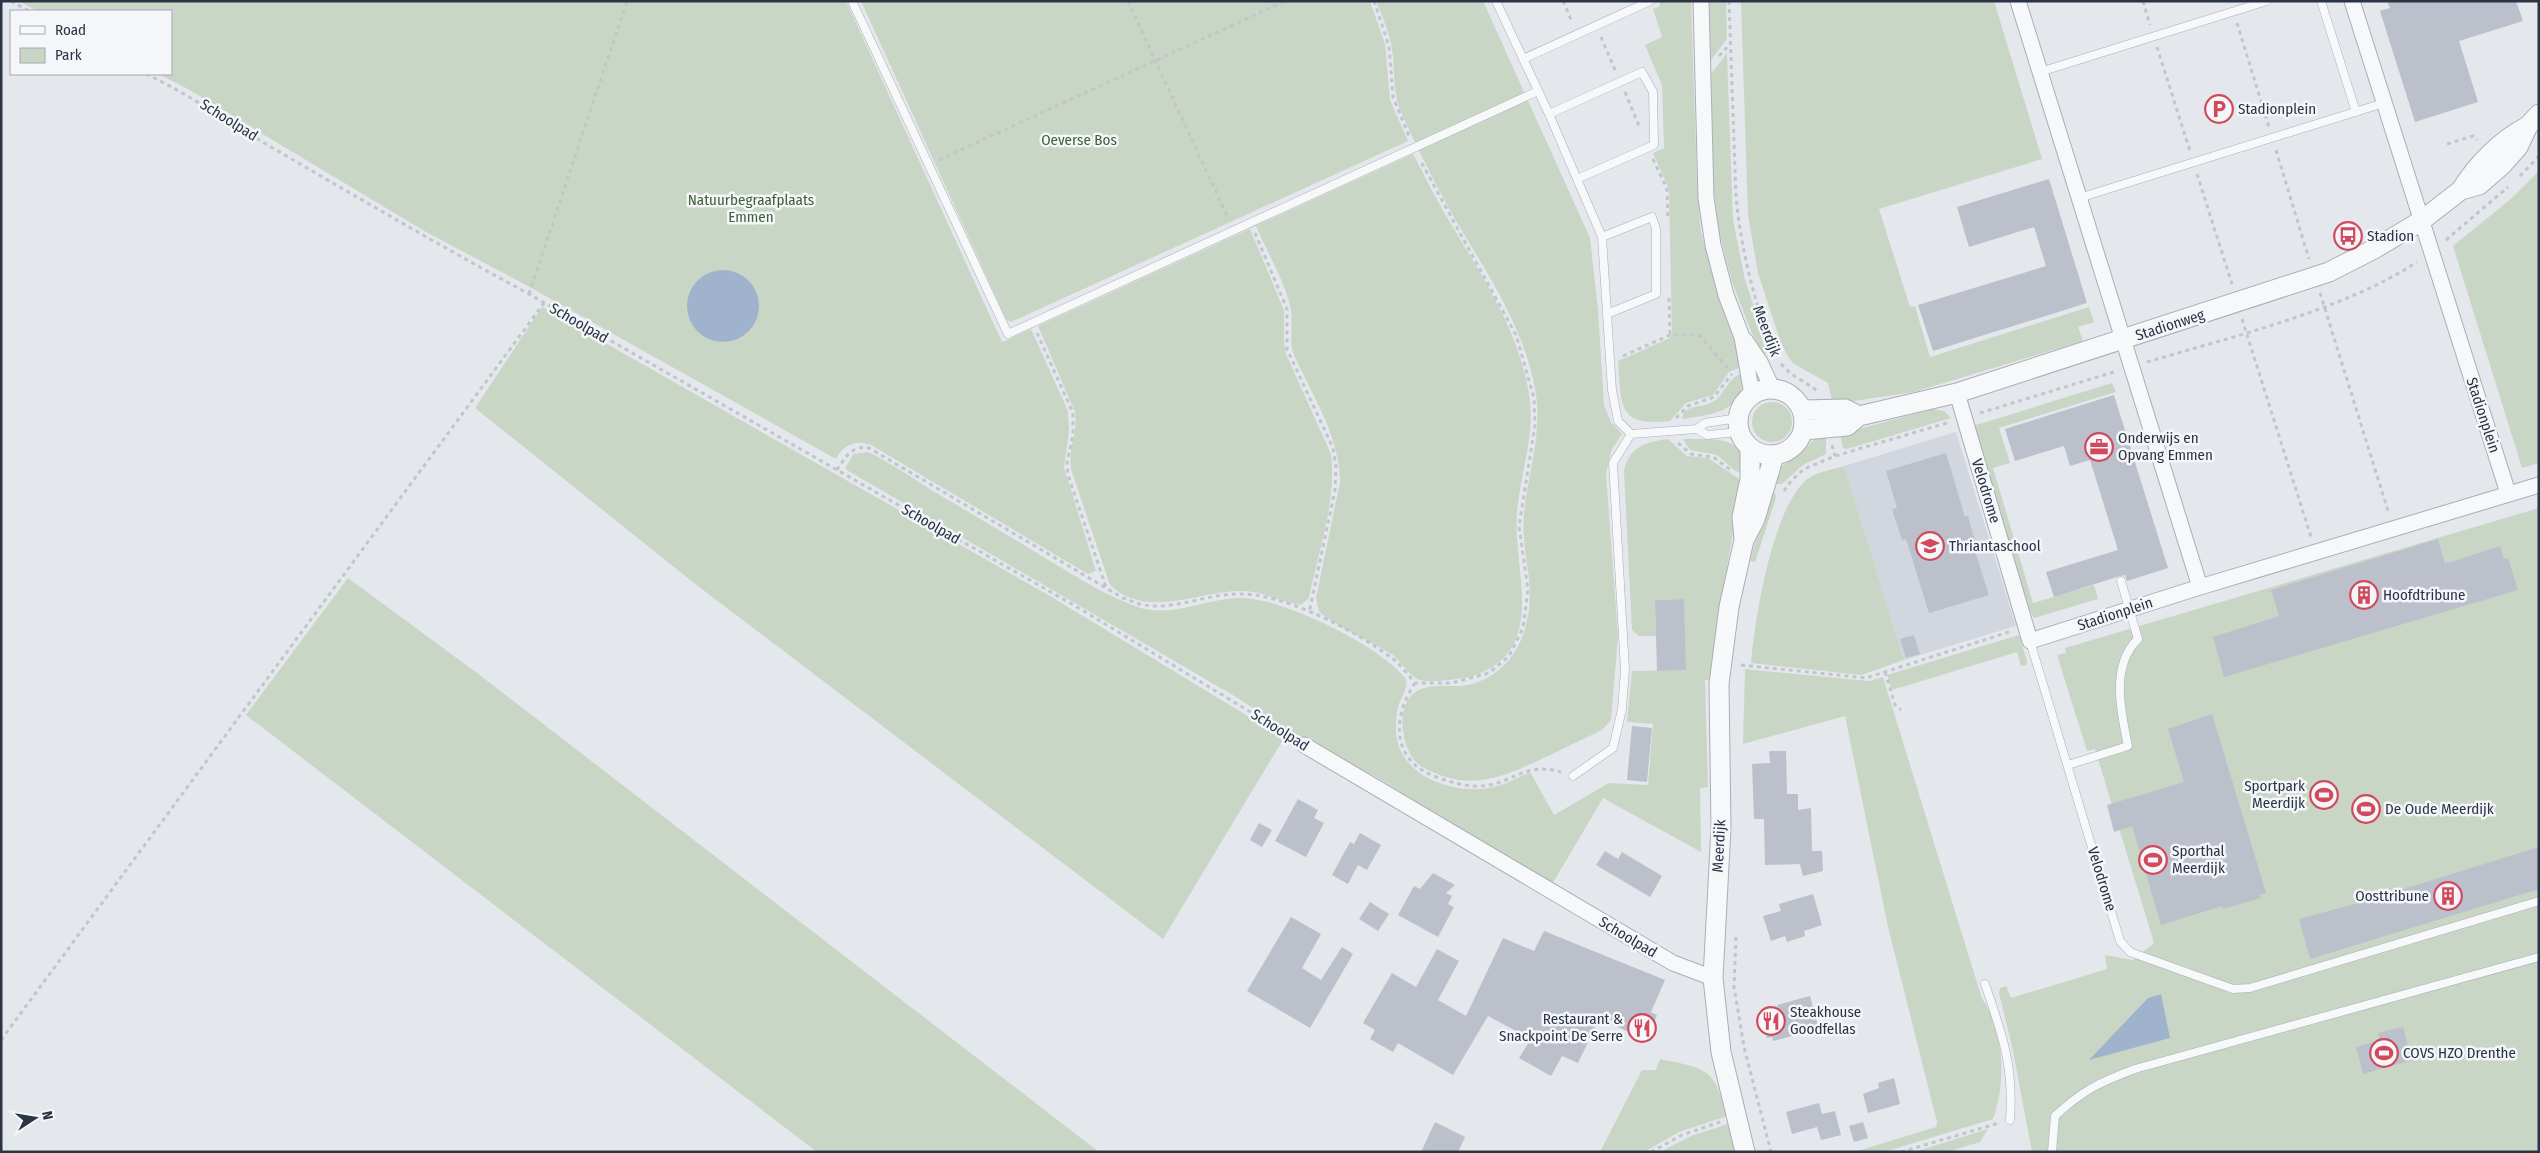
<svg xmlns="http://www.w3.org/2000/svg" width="2540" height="1153" viewBox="0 0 2540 1153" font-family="'Fira Sans Condensed',sans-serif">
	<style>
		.built { fill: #d2d6de }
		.green { fill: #c9d6c5 }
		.water { fill: #9fb4cc }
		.building { fill: #bbc0ca }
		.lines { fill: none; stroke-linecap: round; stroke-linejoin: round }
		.service-casing { stroke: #a9aeb7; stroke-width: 9 }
		.minor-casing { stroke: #a9aeb7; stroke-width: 17 }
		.tertiary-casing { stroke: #a9aeb7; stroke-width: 21 }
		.path { stroke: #c2c5cb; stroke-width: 3; stroke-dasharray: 4 4; stroke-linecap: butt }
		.service { stroke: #f7f8fa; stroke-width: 8 }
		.minor { stroke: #f7f8fa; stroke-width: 15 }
		.tertiary { stroke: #f7f8fa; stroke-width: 19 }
		.labels { text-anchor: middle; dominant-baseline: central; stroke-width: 5; stroke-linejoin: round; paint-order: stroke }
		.poi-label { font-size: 15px; fill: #2b3445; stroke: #f4f6f9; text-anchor: start }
		.street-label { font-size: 15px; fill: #2b3445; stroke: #f4f6f9 }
		.park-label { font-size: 15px; fill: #3f6138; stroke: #f4f6f9 }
	</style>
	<rect width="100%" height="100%" fill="#e4e7ec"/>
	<path class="built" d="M1956,432l60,194 -112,34 -60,-194z"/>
	<path class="green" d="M19,1h827l156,341 29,-13 37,82 1,20 -5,36 32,104 -8,3 -217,-129c-16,-5 -28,0 -35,14l-310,-174 -100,-53 -238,-143 -30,-15h13v-63h-134z
		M861,1h509l15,43 5,56 18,41 -397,181 -5,-3z
		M1376,1h107l107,237 8,72 6,95 7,17 11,12 -10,15 -6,24 12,164 -7,83 -9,10c-18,9 -36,17 -54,26 -38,18 -72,35 -113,17 -9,-4 -17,-7 -22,-15 -13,-17 -17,-58 6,-68 14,-7 33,-2 49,-5 49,-12 66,-60 61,-107 -3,-21 -7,-43 -5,-65 5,-47 21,-85 9,-134 -14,-61 -50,-112 -81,-165 -18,-33 -36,-68 -51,-102 -9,-21 -6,-43 -9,-64 -3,-16 -10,-32 -16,-47z
		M1660,1h31l6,182 4,49 15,56 18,51 7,28 -12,5 -16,23 -27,8 -16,18c-54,6 -48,-16 -52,-60l52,-23 2,-5 -3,-144 -16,-36 11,-5 -2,-63 -17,-40 17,-8 -9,-28 7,-3z
		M1709,1h17l1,38 -16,21z
		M1741,1h253l48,158 -163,50 31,98 5,-1 15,51 159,-50 5,15 -16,5 5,14 -169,51 -81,12 -5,-21 -34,-19 -5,-6 -8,-15 -23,-70 -10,-58z
		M1727,53l6,167 12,60 23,69 -4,8 -13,-26 -19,-49 -13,-50 -5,-41 -3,-117z
		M1413,154c10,18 18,36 28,53 34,59 77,118 88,187 7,41 -9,79 -12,119 -5,56 33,137 -44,163 -12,3 -45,8 -56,3 -9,-5 -16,-17 -24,-24 -15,-10 -67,-34 -74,-44l-3,-13 24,-116c0,-46 -29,-89 -47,-129 -4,-14 0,-29 -2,-43 -6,-29 -24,-58 -35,-84z
		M2539,171v292l-17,5 -69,-222 59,-48z
		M1250,229l34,81v32l2,12 45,100c6,45 -13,99 -22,144l-8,7c-21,-3 -38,-14 -60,-14 -43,0 -94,29 -131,-6l-39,-116c-3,-19 7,-38 4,-57l-37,-86z
		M542,307l508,289 234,142 -121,201 -469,-356 -219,-175z
		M1742,373c5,39 -32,42 -60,46 1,-15 19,-11 29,-16 14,-7 15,-24 31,-30z
		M2112,383l4,9 -117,36 11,35 -17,5 40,135 61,-18 4,14 -64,19 -6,-11 -55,-181z
		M1752 422a20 20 0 1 1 40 0a20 20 0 1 1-40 0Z
		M1933,409l11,2 7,7 -104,31 -4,-1 -3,-14z
		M1826,436v18l-23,11 -21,19h-11l8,-16 20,-13 15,-16z
		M1668,439l19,17 21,2 34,23 -27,154 -4,45h-6l3,107 -8,1 1,64 -98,-54 -52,88 -173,-108 -70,-35 -72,-46 -391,-228 8,-15 15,-2c23,11 44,26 65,39 39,23 78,46 117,70 29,17 59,37 91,47 31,9 66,-9 97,-10 42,-2 143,48 168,81 2,11 -5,18 -8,28 -2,7 -2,16 -2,23 1,42 47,61 84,59 18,-1 34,-9 50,-17l24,43 55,-32 39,2 5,-61 -26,-2 5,-51 54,-1 -3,-71 -28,1 1,36h-17l-7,-6 -8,-159c5,-24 21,-29 44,-32z
		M1683,439c30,1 63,-6 60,35l-9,-4 -17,-15 -27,-5z
		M1844,466l60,194 -43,15 -110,-12c4,-45 21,-151 54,-182 10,-9 26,-11 39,-15z
		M1770,490l5,3 1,5 -21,64 -5,-1z
		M2539,508v644h-507l-20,-106 -13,-53 1,-5 6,-2 5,12 96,-29 -2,-14 28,5 21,-17 -59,-194 -8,2 -30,-96 9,-2 -1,-5z
		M348,578l129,95 622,479h-282l-571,-437z
		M2019,635l8,26 -1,4 -5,1 -4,-14 -125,38 -5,-15z
		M1745,669l124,12 14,-4 99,322c23,30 24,86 11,120l-109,33h-30l82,-25 1,-5 -49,-195 -43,-211 -102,28z
		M1660,1059c47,10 54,8 67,57l-48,16 -35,20h-44l42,-82h14z
		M1728,1124l7,28h-75l31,-16z
		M1988,1129l-8,13 -33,10h-33z"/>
	<path class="water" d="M687 306a36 36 0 1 1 72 0a36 36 0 1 1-72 0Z
		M2161,994l9,44 -81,22 59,-62z"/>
	<path class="building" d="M2387,1h129l7,20 -64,20 19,61 -63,20 -35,-111 10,-3z
		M2049,179l38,124 -154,48 -15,-46 128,-39 -12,-39 -65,20 -12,-40z
		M2114,395l54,173 -41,13 -2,-6 -5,1 -66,21 -8,-25 72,-22 -28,-90 -20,6 -6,-20 -49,15 -10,-32z
		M1946,453l19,64 3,-1 7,25 -3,1 17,53 -60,18 -23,-74 -4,1 -10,-31 5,-1 -11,-37z
		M2438,539l7,25 55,-18 4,13 4,-1 10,32 -294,87 -11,-40 66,-21 -8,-26z
		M1684,599l2,71 -29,1 -2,-71z
		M1914,635l6,19 -14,4 -6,-19z
		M2212,714l54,179 -6,2 1,3 -38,11 -1,-3 -61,19 -29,-99 -18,6 -7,-27 77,-23 -16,-53z
		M1632,726l20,2 -5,54 -20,-2z
		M1769,751h17l1,43h11v16l13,-2 1,43h10l1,20 -20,5 -3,-12 -35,1 -1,-46h-10l-2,-55 18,-1z
		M1298,799l20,11 -4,8 10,5 -18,34 -31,-16z
		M1259,823l13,7 -10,17 -12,-7z
		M1360,833l21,12 -14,25 -9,-5 -10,19 -16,-9 18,-33 4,2z
		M2539,847v42l-229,70 -11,-40 59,-16z
		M1605,851l13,8 4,-7 40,24 -12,21 -54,-32z
		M1433,873l22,12 -9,8 6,3 -4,8 6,3 -16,30 -40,-22 16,-29 6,3z
		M1813,894l9,31 -18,6 1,5 -18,6 -2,-6 -14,5 -8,-25 18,-5 -2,-7z
		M1370,902l19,12 -11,17 -19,-12z
		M1291,917l30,17 -19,34 19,12 21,-33 11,7 -43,74 -63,-37z
		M1544,931l121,49 -14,32 6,3 -9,22 -7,-2v2l-42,-18 -21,44 -16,-7 -11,20 -32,-18 12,-19 -43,-23 -35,59 -55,-32 -5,9 -23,-13 5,-9 -12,-7 29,-50 24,14 21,-38 22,12 -21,39 28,16 37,-78 31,13z
		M1810,996l9,33 -46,12 -1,-4 -5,1 -6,-25 17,-5 -1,-3z
		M2403,1027l9,33 -49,14 -7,-27 24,-7 -2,-7z
		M1894,1078l6,26 -32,9 -5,-19 16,-6 -1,-5z
		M1819,1103l3,11 13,-3 6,24 -20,5 -4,-13 -25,7 -6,-22z
		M1435,1122l30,15 -7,15h-37z
		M1863,1122l5,16 -14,4 -5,-16z"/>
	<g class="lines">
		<defs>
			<path id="service" d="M852,1l156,333 530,-243
				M1496,1l53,113 53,123 10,153 6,31 13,13 66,-5 10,6 32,-3
				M2321,1l35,111
				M1523,59l127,-58
				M2040,72l227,-71
				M1549,114l93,-42 11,20 1,53 -77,34
				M2079,198l305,-95
				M1602,237l50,-20 4,12v65l-49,20
				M1697,429l8,-6 33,-5
				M2030,641l90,300 10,11 103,37 17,-1 289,-87
				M2068,765l60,-19c-7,-34 -18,-80 10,-107l-17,-58
				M1573,776l40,-28 9,-39 3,-39 -12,-207 18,-29
				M1985,984c17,50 29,81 25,136
				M2052,1152l3,-36c28,-26 45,-34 80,-47l404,-112"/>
			<path id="minor" d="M1701,1l5,197 7,47 13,50 16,42 10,58
				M2018,1l182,586
				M2352,1l156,492
				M1745,340l15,22 12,26
				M1957,393l73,248 170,-54 339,-102
				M1304,745l369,218 40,15"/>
			<path id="tertiary" d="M2461,190c16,-26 40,-50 67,-64
				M1738 422a33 33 0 1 1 66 0a33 33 0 1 1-66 0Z
				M1803,410l42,-1 14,7
				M1804,430l43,-4 12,-10 98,-23 372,-121 45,-23 47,-28 40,-31 18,-5 23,-20 16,-18 10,-21 11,-12
				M1744,539l-2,-22 8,-38v-31
				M1745,1152l-24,-100 -8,-74 8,-150 -2,-144 10,-77 15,-67 11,-21 19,-63"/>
		</defs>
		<use href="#service" class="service-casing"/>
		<use href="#minor" class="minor-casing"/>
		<use href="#tertiary" class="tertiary-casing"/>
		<path class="path" d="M11,1l18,10
			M1128,1l100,217
			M1374,1l15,45 4,51 16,39
			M1563,1l9,21
			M1729,1l7,196c5,51 17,100 35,148
			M2143,1l7,24
			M2237,23l32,104
			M1601,37l14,33
			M2157,47l33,104
			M1719,56l11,-12
			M146,74c44,21 83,48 125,73 86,50 171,100 258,147l548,313 213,129
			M1625,92l15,36
			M2447,144l26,-8 4,4
			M2276,150l33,109
			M1653,159l14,30 1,31
			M939,160l346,-159
			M2197,174l35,110
			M2520,176l19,-20
			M1255,233l32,76v40l46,99 3,19 -1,23 -26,123
			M2446,240l62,-53
			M2320,293l69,221
			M529,294l98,-293
			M1669,298l1,37
			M2242,319l69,218
			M1037,333l36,80v22l-6,28 1,12 38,112
			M1623,356l47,-21h29l31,36
			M2147,362c84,-25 197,-52 270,-100
			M1781,364l9,9 28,18
			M1980,413l137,-42
			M1676,418l12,-12 26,-9 18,-23
			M1678,443l13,11 22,3 19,14
			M1832,445l3,11
			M837,470c8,-13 15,-25 32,-22l254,150c7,2 14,6 21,7 31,5 60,-10 91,-11 48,-2 119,36 157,64 9,7 16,17 23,25h37l37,-10 20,-17 14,-28 5,-38 -9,-64 16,-100 -1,-28 -18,-63 -96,-175
			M1784,491l7,-10 13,-12 31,-13 115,-34
			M1741,665l125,13 146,-47
			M1885,672l10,33 6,5
			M1415,683c-12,18 -21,43 -12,65 7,16 18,23 33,29 15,5 29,10 45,9 32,-2 44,-25 80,-14
			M1736,937l-2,50 10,60 27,105
			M1,1040l543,-737
			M1651,1152l31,-17 38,-13
			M1901,1152l98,-29"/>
		<use href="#service" class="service"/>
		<use href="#minor" class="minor"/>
		<use href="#tertiary" class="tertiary"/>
	</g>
	<defs>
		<symbol id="parking-ring" viewBox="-11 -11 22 22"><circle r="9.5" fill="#f4f6f9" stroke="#d1495b" stroke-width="1.5"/><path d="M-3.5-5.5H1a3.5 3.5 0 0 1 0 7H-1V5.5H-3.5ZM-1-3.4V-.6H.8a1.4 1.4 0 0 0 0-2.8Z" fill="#d1495b"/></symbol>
		<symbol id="bus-ring" viewBox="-11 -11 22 22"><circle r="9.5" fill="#f4f6f9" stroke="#d1495b" stroke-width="1.5"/><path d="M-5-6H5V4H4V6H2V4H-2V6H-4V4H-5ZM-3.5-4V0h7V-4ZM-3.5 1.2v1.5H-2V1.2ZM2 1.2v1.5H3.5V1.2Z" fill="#d1495b"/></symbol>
		<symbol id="office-ring" viewBox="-11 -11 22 22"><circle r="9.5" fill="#f4f6f9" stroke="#d1495b" stroke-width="1.5"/><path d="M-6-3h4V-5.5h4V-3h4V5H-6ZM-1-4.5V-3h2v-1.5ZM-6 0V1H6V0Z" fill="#d1495b"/></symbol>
		<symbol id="school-ring" viewBox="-11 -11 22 22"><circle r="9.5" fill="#f4f6f9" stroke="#d1495b" stroke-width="1.5"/><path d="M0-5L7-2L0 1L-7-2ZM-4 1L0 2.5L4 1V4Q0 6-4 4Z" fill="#d1495b"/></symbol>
		<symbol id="building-ring" viewBox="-11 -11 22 22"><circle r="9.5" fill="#f4f6f9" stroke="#d1495b" stroke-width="1.5"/><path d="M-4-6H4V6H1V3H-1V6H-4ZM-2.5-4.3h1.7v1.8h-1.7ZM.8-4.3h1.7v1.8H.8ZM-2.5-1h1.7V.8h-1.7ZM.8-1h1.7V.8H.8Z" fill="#d1495b"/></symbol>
		<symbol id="stadium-ring" viewBox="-11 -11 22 22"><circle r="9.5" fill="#f4f6f9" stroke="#d1495b" stroke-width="1.5"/><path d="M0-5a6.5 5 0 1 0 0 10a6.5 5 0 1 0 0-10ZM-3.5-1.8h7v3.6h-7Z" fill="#d1495b"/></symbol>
		<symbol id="restaurant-ring" viewBox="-11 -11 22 22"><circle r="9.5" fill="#f4f6f9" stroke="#d1495b" stroke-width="1.5"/><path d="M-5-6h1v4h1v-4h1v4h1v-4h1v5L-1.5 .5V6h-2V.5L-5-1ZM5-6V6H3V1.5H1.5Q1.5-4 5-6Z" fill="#d1495b"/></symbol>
	</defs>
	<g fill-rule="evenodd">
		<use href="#parking-ring" x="2203" y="93" width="32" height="32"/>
		<use href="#bus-ring" x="2332" y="220" width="32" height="32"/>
		<use href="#office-ring" x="2083" y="431" width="32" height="32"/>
		<use href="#school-ring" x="1914" y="530" width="32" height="32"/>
		<use href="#building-ring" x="2348" y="579" width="32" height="32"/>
		<use href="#stadium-ring" x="2308" y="779" width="32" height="32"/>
		<use href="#stadium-ring" x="2350" y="793" width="32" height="32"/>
		<use href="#stadium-ring" x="2137" y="844" width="32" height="32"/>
		<use href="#building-ring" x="2432" y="880" width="32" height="32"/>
		<use href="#restaurant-ring" x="1755" y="1005" width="32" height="32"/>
		<use href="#restaurant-ring" x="1626" y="1012" width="32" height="32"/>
		<use href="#stadium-ring" x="2368" y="1037" width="32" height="32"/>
	</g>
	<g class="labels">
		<g class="poi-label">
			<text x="2238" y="109">Stadionplein</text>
			<text x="2367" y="236">Stadion</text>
			<text x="2118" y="438">Onderwijs en<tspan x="2118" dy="17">Opvang Emmen</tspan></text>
			<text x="1949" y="546">Thriantaschool</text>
			<text x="2383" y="595">Hoofdtribune</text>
			<text x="2305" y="786" text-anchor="end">Sportpark<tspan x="2305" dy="17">Meerdijk</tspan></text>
			<text x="2385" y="809">De Oude Meerdijk</text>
			<text x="2172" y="851">Sporthal<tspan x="2172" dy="17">Meerdijk</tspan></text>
			<text x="2429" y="896" text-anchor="end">Oosttribune</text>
			<text x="1790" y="1012">Steakhouse<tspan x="1790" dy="17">Goodfellas</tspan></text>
			<text x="1623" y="1019" text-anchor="end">Restaurant &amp;<tspan x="1623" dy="17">Snackpoint De Serre</tspan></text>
			<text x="2403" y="1053">COVS HZO Drenthe</text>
		</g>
		<g class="street-label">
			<text transform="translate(229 120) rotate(32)">Schoolpad</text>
			<text transform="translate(579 323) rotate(30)">Schoolpad</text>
			<text transform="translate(2170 325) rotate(-18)">Stadionweg</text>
			<text transform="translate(1767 331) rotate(69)">Meerdijk</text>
			<text transform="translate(2483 415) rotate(72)">Stadionplein</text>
			<text transform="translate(1986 491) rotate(73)">Velodrome</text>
			<text transform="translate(931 524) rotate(30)">Schoolpad</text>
			<text transform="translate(2115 614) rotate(-18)">Stadionplein</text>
			<text transform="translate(1280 730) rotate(32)">Schoolpad</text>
			<text transform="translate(1719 846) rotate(-87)">Meerdijk</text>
			<text transform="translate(2102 879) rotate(73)">Velodrome</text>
			<text transform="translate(1628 937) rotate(31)">Schoolpad</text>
		</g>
		<g class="park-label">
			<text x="1079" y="140">Oeverse Bos</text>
			<text x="751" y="200">Natuurbegraafplaats<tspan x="751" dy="17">Emmen</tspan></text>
		</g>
	</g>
	<rect width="2540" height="1153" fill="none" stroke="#2b3445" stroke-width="5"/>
	<rect x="10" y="10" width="162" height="65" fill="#f4f6f9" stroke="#a4a8b1"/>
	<rect x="20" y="26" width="25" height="8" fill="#f7f8fa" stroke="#a4a8b1"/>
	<text x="55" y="35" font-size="15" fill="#2b3445">Road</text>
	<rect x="20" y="48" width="25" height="15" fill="#c9d6c5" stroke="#a4a8b1"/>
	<text x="55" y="60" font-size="15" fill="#2b3445">Park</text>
	<g transform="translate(35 1118) rotate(78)" stroke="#f4f6f9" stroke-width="4" paint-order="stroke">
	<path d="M0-4L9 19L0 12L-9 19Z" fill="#2b3445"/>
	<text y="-8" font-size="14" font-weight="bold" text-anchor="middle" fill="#2b3445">N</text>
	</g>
</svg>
